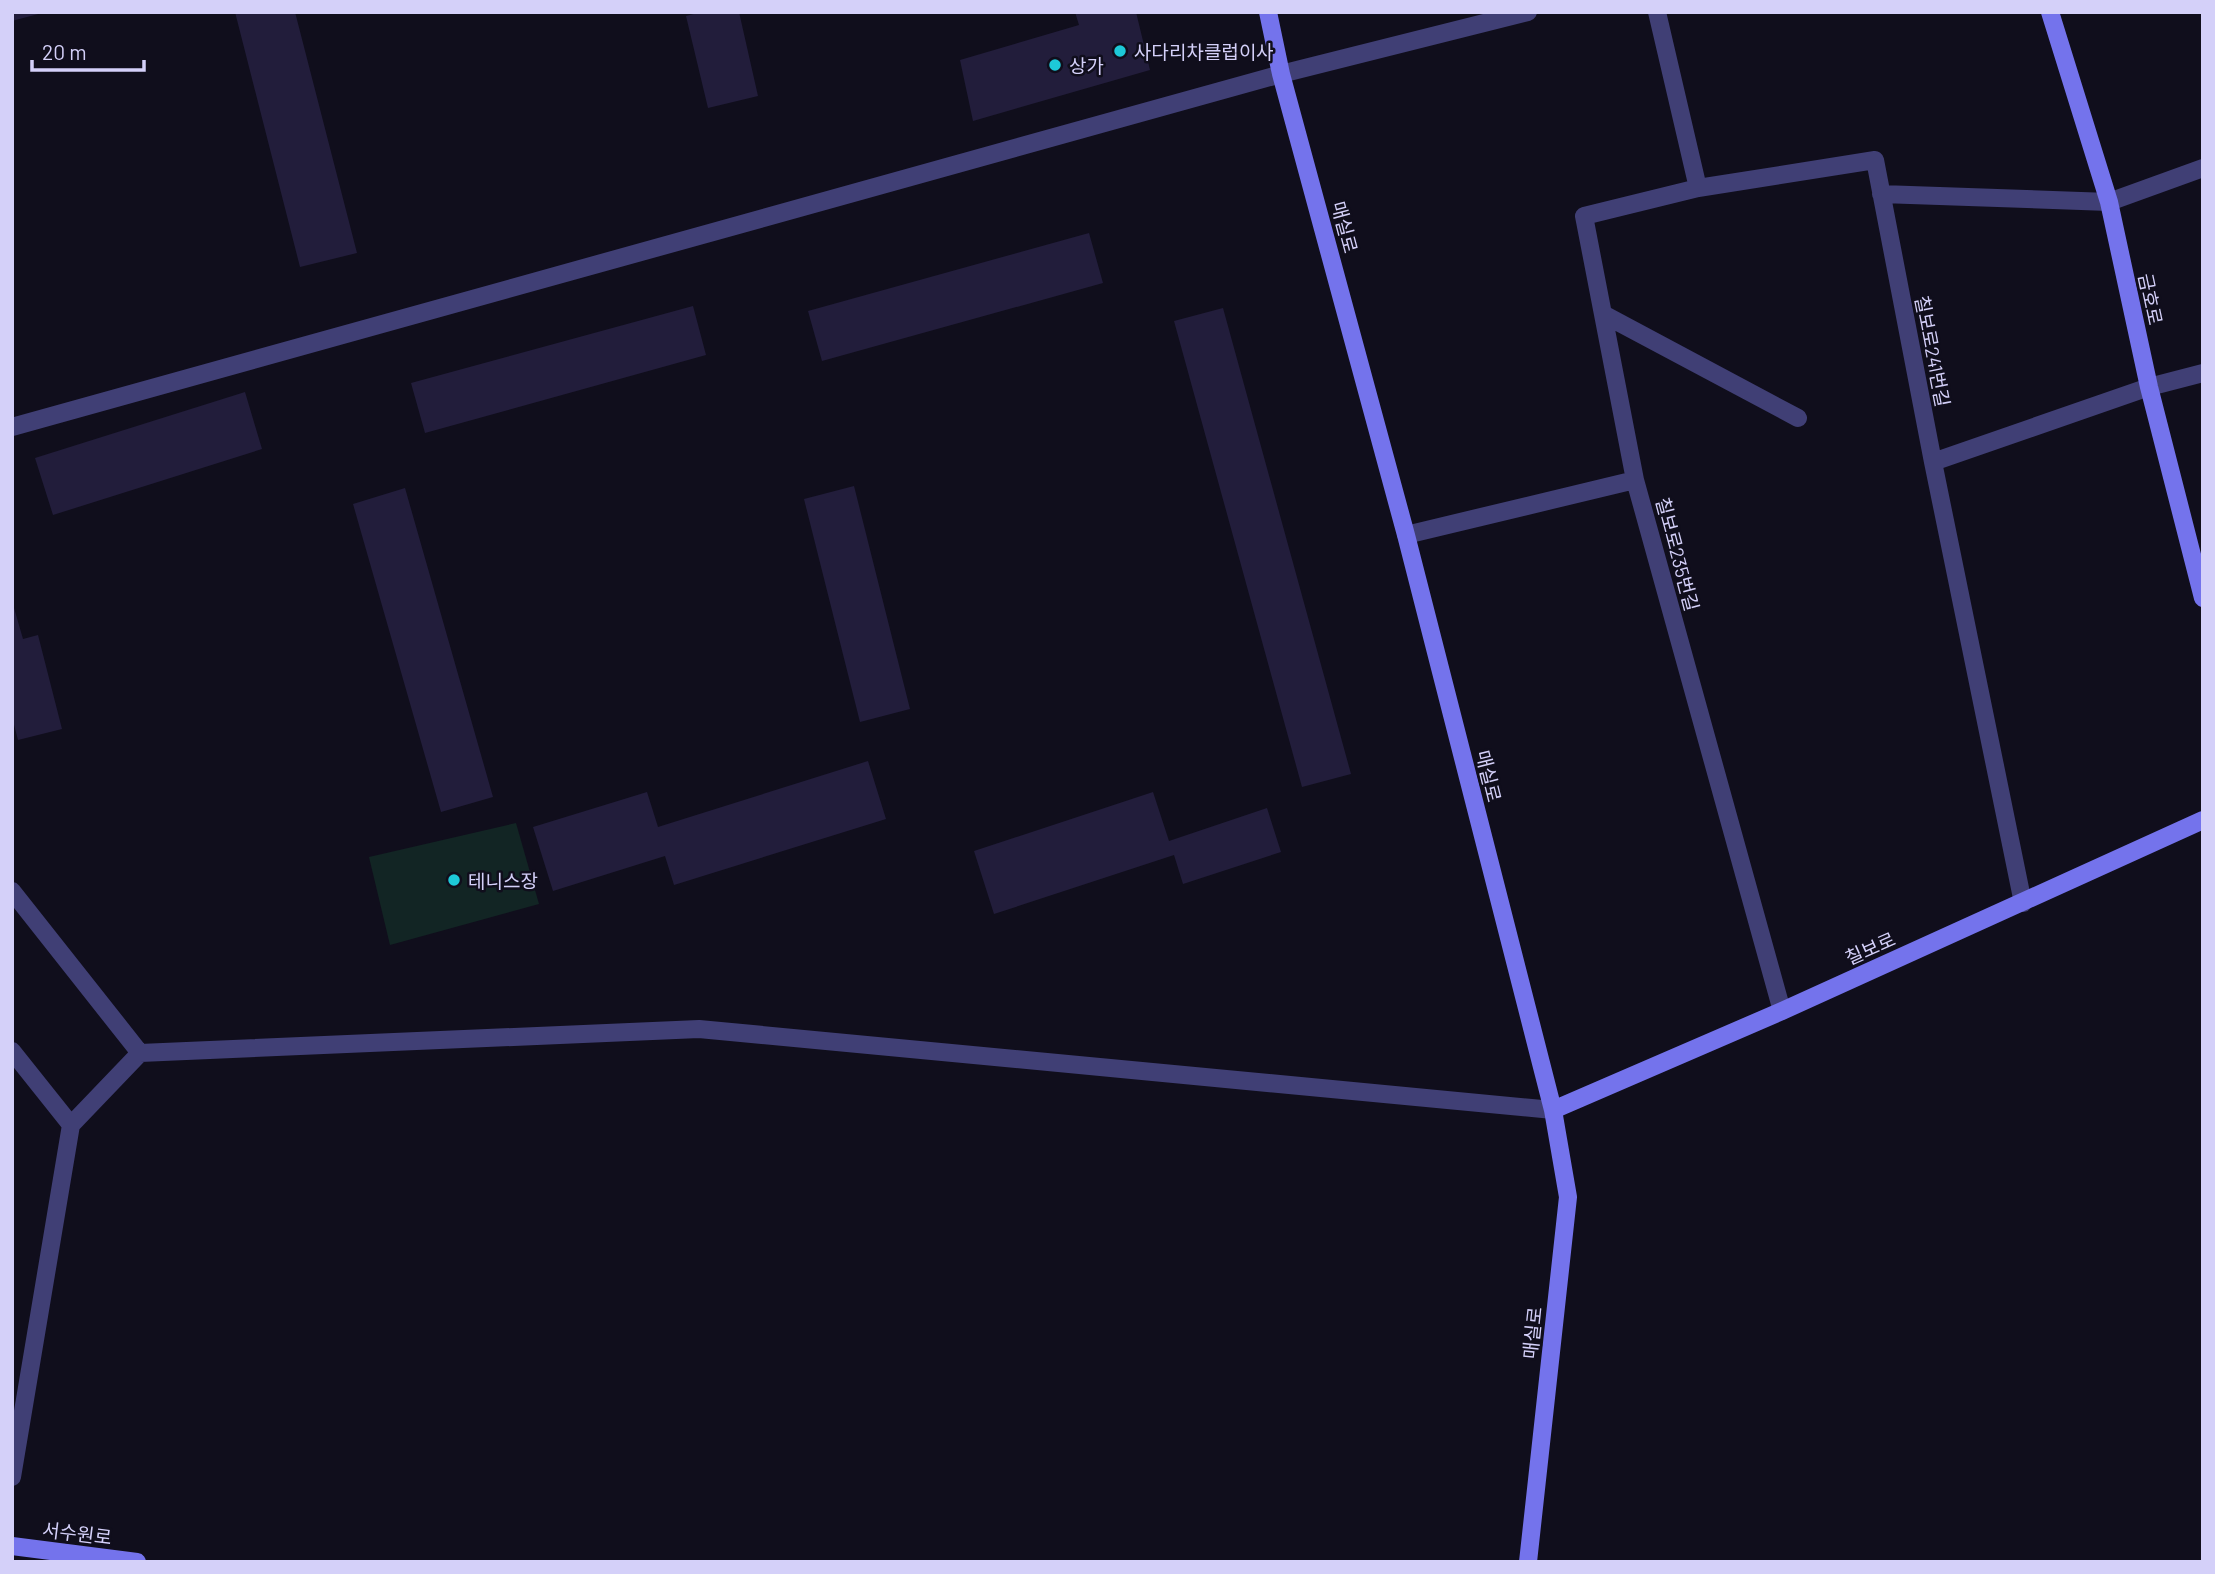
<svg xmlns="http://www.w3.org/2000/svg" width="2215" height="1574" viewBox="0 0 2215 1574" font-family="Barlow,'Noto Sans KR',sans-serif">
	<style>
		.grass { fill: #122524 }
		.building { fill: #221d3b }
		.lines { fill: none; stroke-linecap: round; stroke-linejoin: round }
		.street { stroke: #403f75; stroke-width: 18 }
		.secondary { stroke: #7473ec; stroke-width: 18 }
		.poi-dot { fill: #1dc9d8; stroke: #100e1c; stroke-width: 2.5 }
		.labels { text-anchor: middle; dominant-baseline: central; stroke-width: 5; stroke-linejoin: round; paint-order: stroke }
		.poi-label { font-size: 19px; fill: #d4d0f9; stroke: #100e1c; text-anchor: start }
		.street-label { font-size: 19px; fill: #d4d0f9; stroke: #100e1c }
	</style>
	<rect width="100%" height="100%" fill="#100e1c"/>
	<path class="grass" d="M516,823l23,81 -149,41 -21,-88z"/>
	<path class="building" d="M12,12h30v1l-30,8z
		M235,12h60l62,241 -57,14z
		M701,12h38l19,84 -50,12 -22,-92z
		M1075,12h61l14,58 -177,51 -13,-61 119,-35z
		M1089,233l14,50 -281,78 -14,-50z
		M693,306l13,49 -281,78 -14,-50z
		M1223,308l128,466 -49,13 -128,-466z
		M245,392l17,57 -209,66 -18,-57z
		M854,486l56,223 -50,13 -56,-223z
		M405,488l88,309 -52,15 -88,-308z
		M12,601l11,38 15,-4 24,94 -44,11 -6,-23z
		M868,761l18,58 -212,66 -9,-29 -112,35 -20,-64 114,-35 11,35z
		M1153,792l16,49 98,-33 14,44 -98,32 -9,-29 -180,59 -20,-63z"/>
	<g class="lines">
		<path class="street" d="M1657,12l41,176 177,-28 58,302 90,441
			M1698,188l-114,28 51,264 147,531
			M1881,194l228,8 94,-34
			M1603,314l195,104
			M12,427l1269,-353 247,-62
			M1933,462l216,-75 54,-14
			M1406,535l229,-55
			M12,891l128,162
			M12,1051l59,74
			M12,1477l59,-352 69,-72 559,-24 854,81"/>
		<path class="secondary" d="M1268,12l13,62 125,461 147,575 15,87 -40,365
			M2050,12l59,190 40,185 54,211
			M1553,1110l229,-99 421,-191
			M12,1546l125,16"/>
	</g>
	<g class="poi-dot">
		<circle cx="1120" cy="51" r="7"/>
		<circle cx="1055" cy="65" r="7"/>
		<circle cx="454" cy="880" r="7"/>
	</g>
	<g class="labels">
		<g class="poi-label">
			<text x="1134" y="51">사다리차클럽이사</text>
			<text x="1069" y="65">상가</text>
			<text x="468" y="880">테니스장</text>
		</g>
		<g class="street-label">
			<text transform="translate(1345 227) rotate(75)">매실로</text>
			<text transform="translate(2151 299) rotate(78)">금호로</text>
			<text transform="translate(1933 351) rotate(79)">칠보로241번길</text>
			<text transform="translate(1678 554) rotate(75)">칠보로235번길</text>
			<text transform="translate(1489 776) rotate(76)">매실로</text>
			<text transform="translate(1870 948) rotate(-24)">칠보로</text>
			<text transform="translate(1532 1333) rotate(-84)">매실로</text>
			<text transform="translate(77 1533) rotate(7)">서수원로</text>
		</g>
	</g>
	<rect width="2215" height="1574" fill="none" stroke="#d4d0f9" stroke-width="28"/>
	<path d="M32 60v10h112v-10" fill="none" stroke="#d4d0f9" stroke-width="3.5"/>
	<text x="42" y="60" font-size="21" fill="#d4d0f9" stroke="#100e1c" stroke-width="5" paint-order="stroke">20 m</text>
</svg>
